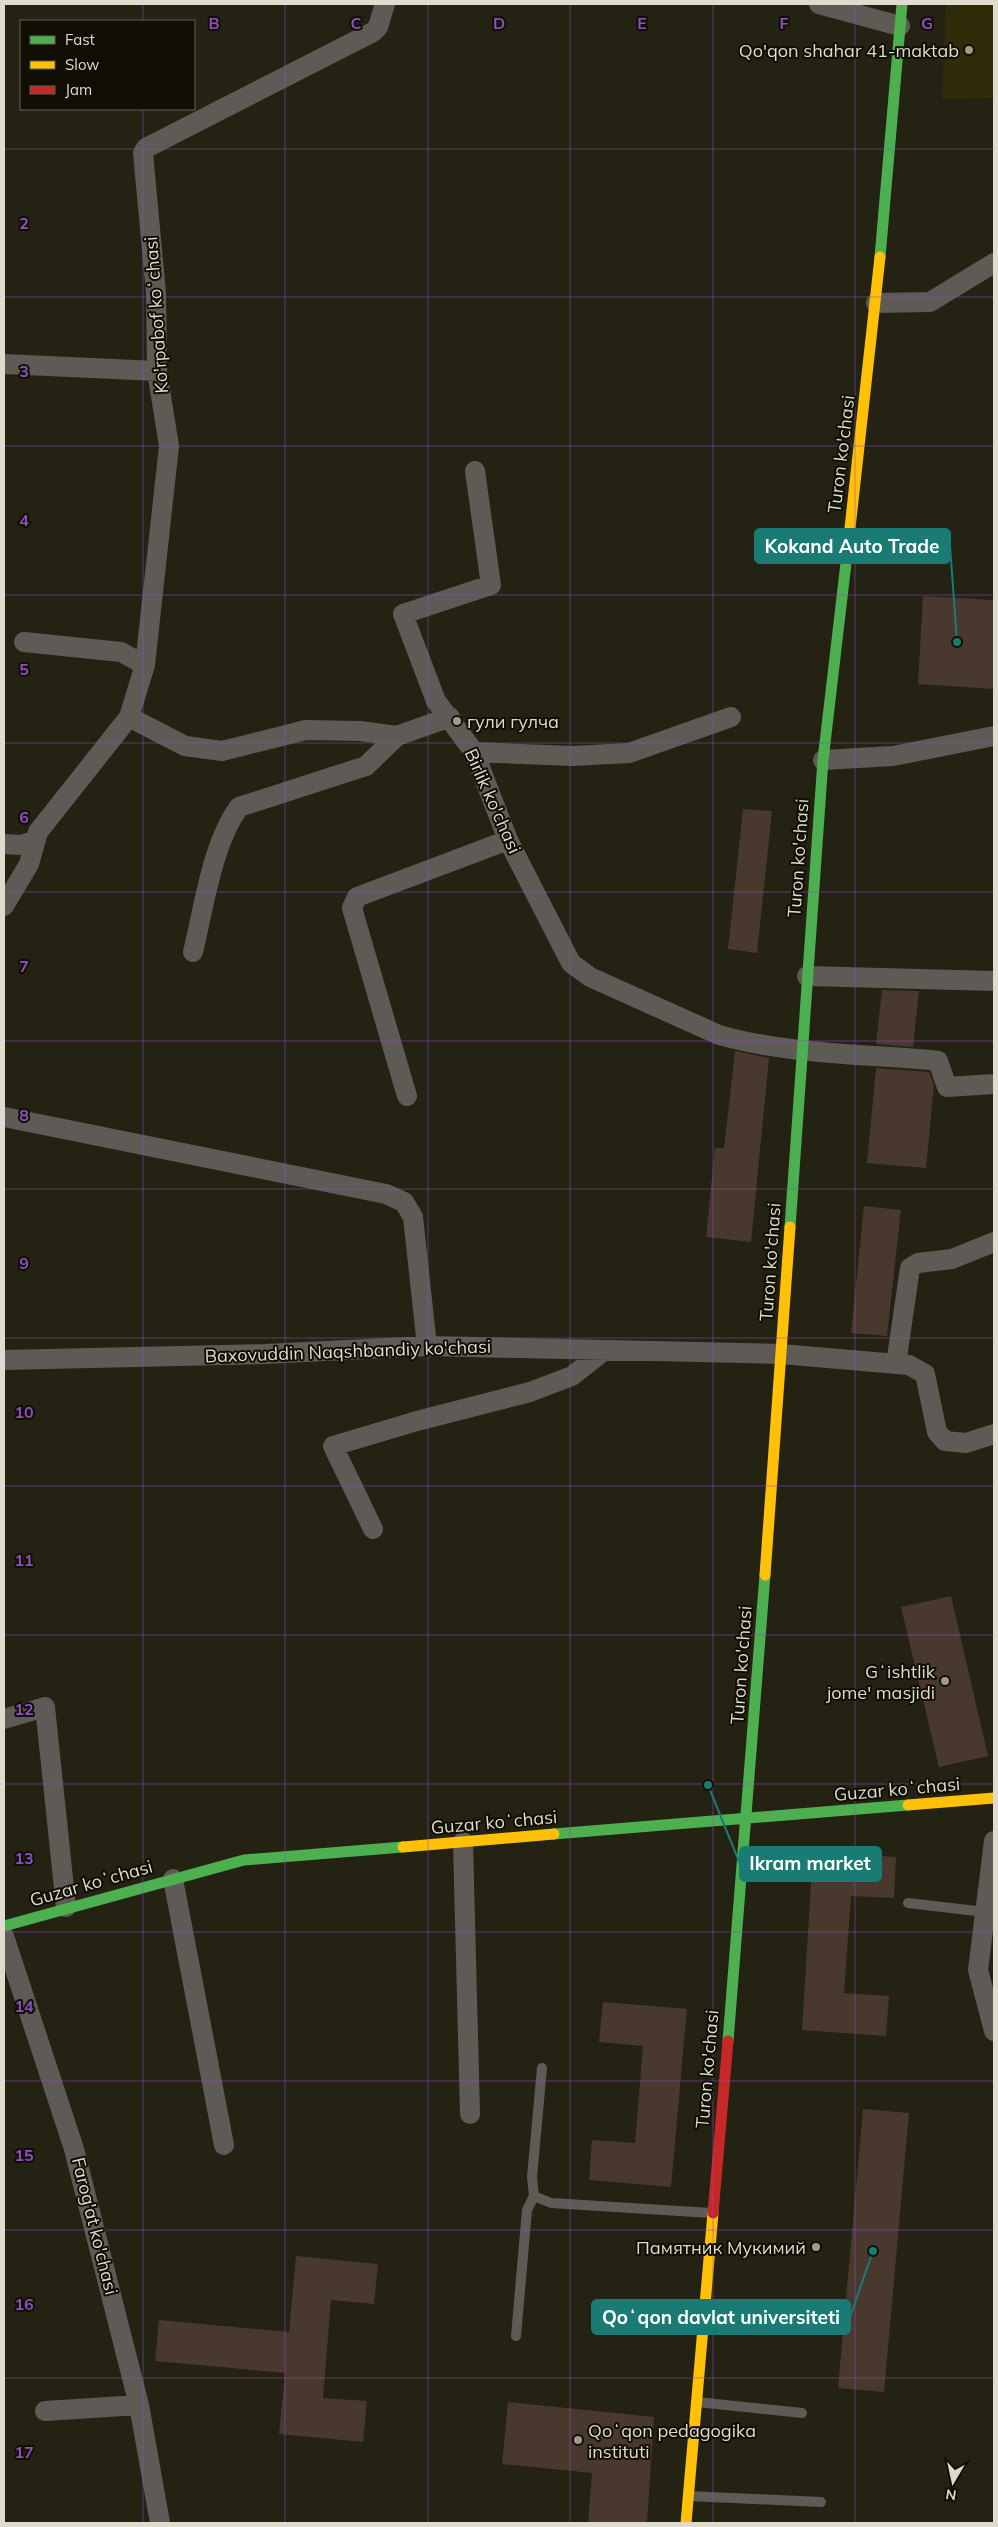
<svg xmlns="http://www.w3.org/2000/svg" width="998" height="2527" viewBox="0 0 998 2527" font-family="Mulish,sans-serif">
	<style>
		.built { fill: #302b09 }
		.building { fill: #49382d }
		.lines { fill: none; stroke-linecap: round; stroke-linejoin: round }
		.lane { stroke: #5e5a56; stroke-width: 10 }
		.street { stroke: #5e5a56; stroke-width: 20 }
		.fast { stroke: #4caf50; stroke-width: 11 }
		.slow { stroke: #ffc107; stroke-width: 11 }
		.jam { stroke: #c62828; stroke-width: 11 }
		.grid { fill: none; stroke: #8f4fc2; stroke-width: 1; stroke-opacity: 0.55 }
		.poi-dot { fill: #9d9b8b; stroke: #110f05; stroke-width: 2 }
		.labels { text-anchor: middle; dominant-baseline: central; stroke-width: 4; stroke-linejoin: round; paint-order: stroke }
		.poi-label { font-size: 18px; fill: #dedccc; stroke: #110f05; text-anchor: end }
		.street-label { font-size: 18px; fill: #dedccc; stroke: #110f05 }
		.grid-label { font-size: 16px; text-anchor: middle; font-weight: bold; fill: #8f4fc2; stroke: #110f05; stroke-width: 4; stroke-linejoin: round; paint-order: stroke }
		.leader { fill: none; stroke: #197b73; stroke-width: 2 }
		.callout-dot { fill: #197b73; stroke: #110f05; stroke-width: 2 }
		.callout { fill: #197b73; stroke: #197b73; stroke-width: 2 }
		.callout-label { font-size: 19px; text-anchor: middle; font-weight: bold; fill: #fff }
	</style>
	<rect width="100%" height="100%" fill="#242213"/>
	<path class="built" d="M946,4h48v94l-52,1z"/>
	<path class="building" d="M923,596l71,4v89l-76,-5z
		M743,809l29,2 -15,142 -29,-4z
		M882,990l37,1 -6,56 -37,-3z
		M735,1051l34,7 -18,184 -45,-5 9,-89h9z
		M876,1068l53,4 5,13 -8,83 -59,-5z
		M864,1206l37,4 -14,126 -36,-3z
		M951,1596l37,160 -49,11 -38,-160z
		M813,1852l83,5 -2,41 -43,-2 -7,97 45,3 -3,40 -84,-6z
		M603,2002l84,7 -16,178 -82,-7 3,-40 43,3 8,-97 -44,-4z
		M863,2109l46,4 -25,279 -46,-4z
		M296,2256l82,8 -4,40 -43,-4 -8,98 44,3 -4,41 -84,-8 6,-61 -130,-12 4,-41 130,12z
		M508,2402l146,15 -7,106h-59l4,-50 -90,-9z"/>
	<g class="lines">
		<path class="lane" d="M908,1903l77,9
			M542,2068l-10,109 2,19 17,7 160,10
			M516,2336l11,-126 7,-14
			M697,2402l105,11
			M689,2496l132,6"/>
		<path class="street" d="M819,4l81,22
			M876,303l54,-1 64,-39
			M4,364l153,7
			M475,471l16,114 -88,29 33,87 38,51 34,88 63,123 19,14 129,58c67,19 141,19 211,25l8,1 9,26 47,-3
			M24,642l97,10 24,13
			M129,717l56,29 37,5 84,-21 54,1 37,5 53,-19
			M474,752l98,4 57,-3 102,-36
			M823,760l70,-4 101,-20
			M4,844l18,1 14,-5
			M4,906l25,-42 9,-32 91,-115 16,-52 24,-219 -12,-75 -1,-78 -13,-140 3,-5 227,-116 5,-5 7,-23
			M193,952c11,-45 19,-108 46,-145l127,-41 31,-30
			M807,976l187,5
			M407,1096l-55,-188 5,-11 151,-57
			M4,1117l382,77 18,8 9,15 14,129
			M4,1360l261,-6 162,-8 354,8 128,11 16,9 12,58 8,9 21,2 28,-9
			M896,1364l14,-96 8,-5 34,-4 42,-17
			M373,1529l-40,-83 84,-25 113,-29 42,-16 33,-26
			M4,1719l41,-12 21,200
			M994,1841l-16,129 16,61
			M463,1842l7,272
			M173,1879l51,266
			M4,1936l70,213 65,256 21,118
			M45,2411l94,-6"/>
		<path class="fast" d="M880,257l22,-253
			M790,1227l33,-467 25,-214
			M554,1834l354,-29
			M4,1926l240,-66 159,-13
			M728,2041l37,-466"/>
		<path class="slow" d="M848,546l32,-289
			M765,1575l25,-348
			M908,1805l86,-7
			M403,1847l151,-13
			M686,2523l27,-310"/>
		<path class="jam" d="M713,2213l15,-172"/>
	</g>
	<path class="grid" d="M143,4v17M285,4v2519M428,4v2519M570,4v2519M713,4v2519M855,4v2519M143,109v2414M4,149h990M4,297h990M4,446h990M4,595h990M4,743h990M4,892h990M4,1041h990M4,1189h990M4,1338h990M4,1486h990M4,1635h990M4,1784h990M4,1932h990M4,2081h990M4,2230h990M4,2378h990"/>
	<g class="poi-dot">
		<circle cx="969" cy="50" r="5"/>
		<circle cx="457" cy="721" r="5"/>
		<circle cx="945" cy="1681" r="5"/>
		<circle cx="816" cy="2247" r="5"/>
		<circle cx="578" cy="2440" r="5"/>
	</g>
	<g class="labels">
		<g class="poi-label">
			<text x="959" y="50">Qo'qon shahar 41-maktab</text>
			<text x="467" y="721" text-anchor="start">гули гулча</text>
			<text x="935" y="1671">Gʻishtlik<tspan x="935" dy="21">jome' masjidi</tspan></text>
			<text x="806" y="2247">Памятник Мукимий</text>
			<text x="588" y="2430" text-anchor="start">Qoʻqon pedagogika<tspan x="588" dy="21">instituti</tspan></text>
		</g>
		<g class="street-label">
			<text transform="translate(156 315) rotate(-94)">Ko'rpabof koʻchasi</text>
			<text transform="translate(841 454) rotate(-83)">Turon ko'chasi</text>
			<text transform="translate(493 801) rotate(66)">Birlik ko'chasi</text>
			<text transform="translate(798 858) rotate(-86)">Turon ko'chasi</text>
			<text transform="translate(770 1262) rotate(-86)">Turon ko'chasi</text>
			<text transform="translate(348 1351) rotate(-2)">Baxovuddin Naqshbandiy ko'chasi</text>
			<text transform="translate(741 1665) rotate(-86)">Turon ko'chasi</text>
			<text transform="translate(897 1789) rotate(-5)">Guzar koʻchasi</text>
			<text transform="translate(494 1822) rotate(-5)">Guzar koʻchasi</text>
			<text transform="translate(91 1883) rotate(-16)">Guzar koʻchasi</text>
			<text transform="translate(707 2069) rotate(-85)">Turon ko'chasi</text>
			<text transform="translate(95 2226) rotate(76)">Farog'at ko'chasi</text>
		</g>
	</g>
	<g class="grid-label">
		<text x="214" y="29">B</text>
		<text x="356" y="29">C</text>
		<text x="499" y="29">D</text>
		<text x="642" y="29">E</text>
		<text x="784" y="29">F</text>
		<text x="927" y="29">G</text>
		<text x="24" y="229">2</text>
		<text x="24" y="377">3</text>
		<text x="24" y="526">4</text>
		<text x="24" y="675">5</text>
		<text x="24" y="823">6</text>
		<text x="24" y="972">7</text>
		<text x="24" y="1121">8</text>
		<text x="24" y="1269">9</text>
		<text x="24" y="1418">10</text>
		<text x="24" y="1566">11</text>
		<text x="24" y="1715">12</text>
		<text x="24" y="1864">13</text>
		<text x="24" y="2012">14</text>
		<text x="24" y="2161">15</text>
		<text x="24" y="2310">16</text>
		<text x="24" y="2458">17</text>
	</g>
	<path class="leader" d="M957 642L950 546M708 1785L740 1864M873 2251L850 2317"/>
	<g class="callout-dot">
		<circle cx="957" cy="642" r="5"/>
		<circle cx="708" cy="1785" r="5"/>
		<circle cx="873" cy="2251" r="5"/>
	</g>
	<g class="callout">
		<rect x="755" y="529" width="195" height="34" rx="5"/>
		<rect x="740" y="1847" width="141" height="34" rx="5"/>
		<rect x="592" y="2300" width="258" height="34" rx="5"/>
	</g>
	<g class="callout-label">
		<text x="852" y="553">Kokand Auto Trade</text>
		<text x="810" y="1870">Ikram market</text>
		<text x="721" y="2324">Qoʻqon davlat universiteti</text>
	</g>
	<rect width="998" height="2527" fill="none" stroke="#dedccc" stroke-width="10"/>
	<rect x="20" y="20" width="175" height="90" fill="#110f05" stroke="#636155"/>
	<rect x="30" y="36" width="25" height="8" fill="#4caf50" stroke="#636155"/>
	<text x="65" y="45" font-size="15" fill="#dedccc">Fast</text>
	<rect x="30" y="61" width="25" height="8" fill="#ffc107" stroke="#636155"/>
	<text x="65" y="70" font-size="15" fill="#dedccc">Slow</text>
	<rect x="30" y="86" width="25" height="8" fill="#c62828" stroke="#636155"/>
	<text x="65" y="95" font-size="15" fill="#dedccc">Jam</text>
	<g transform="translate(953 2482) rotate(189)" stroke="#110f05" stroke-width="4" paint-order="stroke">
	<path d="M0-4L9 19L0 12L-9 19Z" fill="#dedccc"/>
	<text y="-8" font-size="14" font-weight="bold" text-anchor="middle" fill="#dedccc">N</text>
	</g>
</svg>
